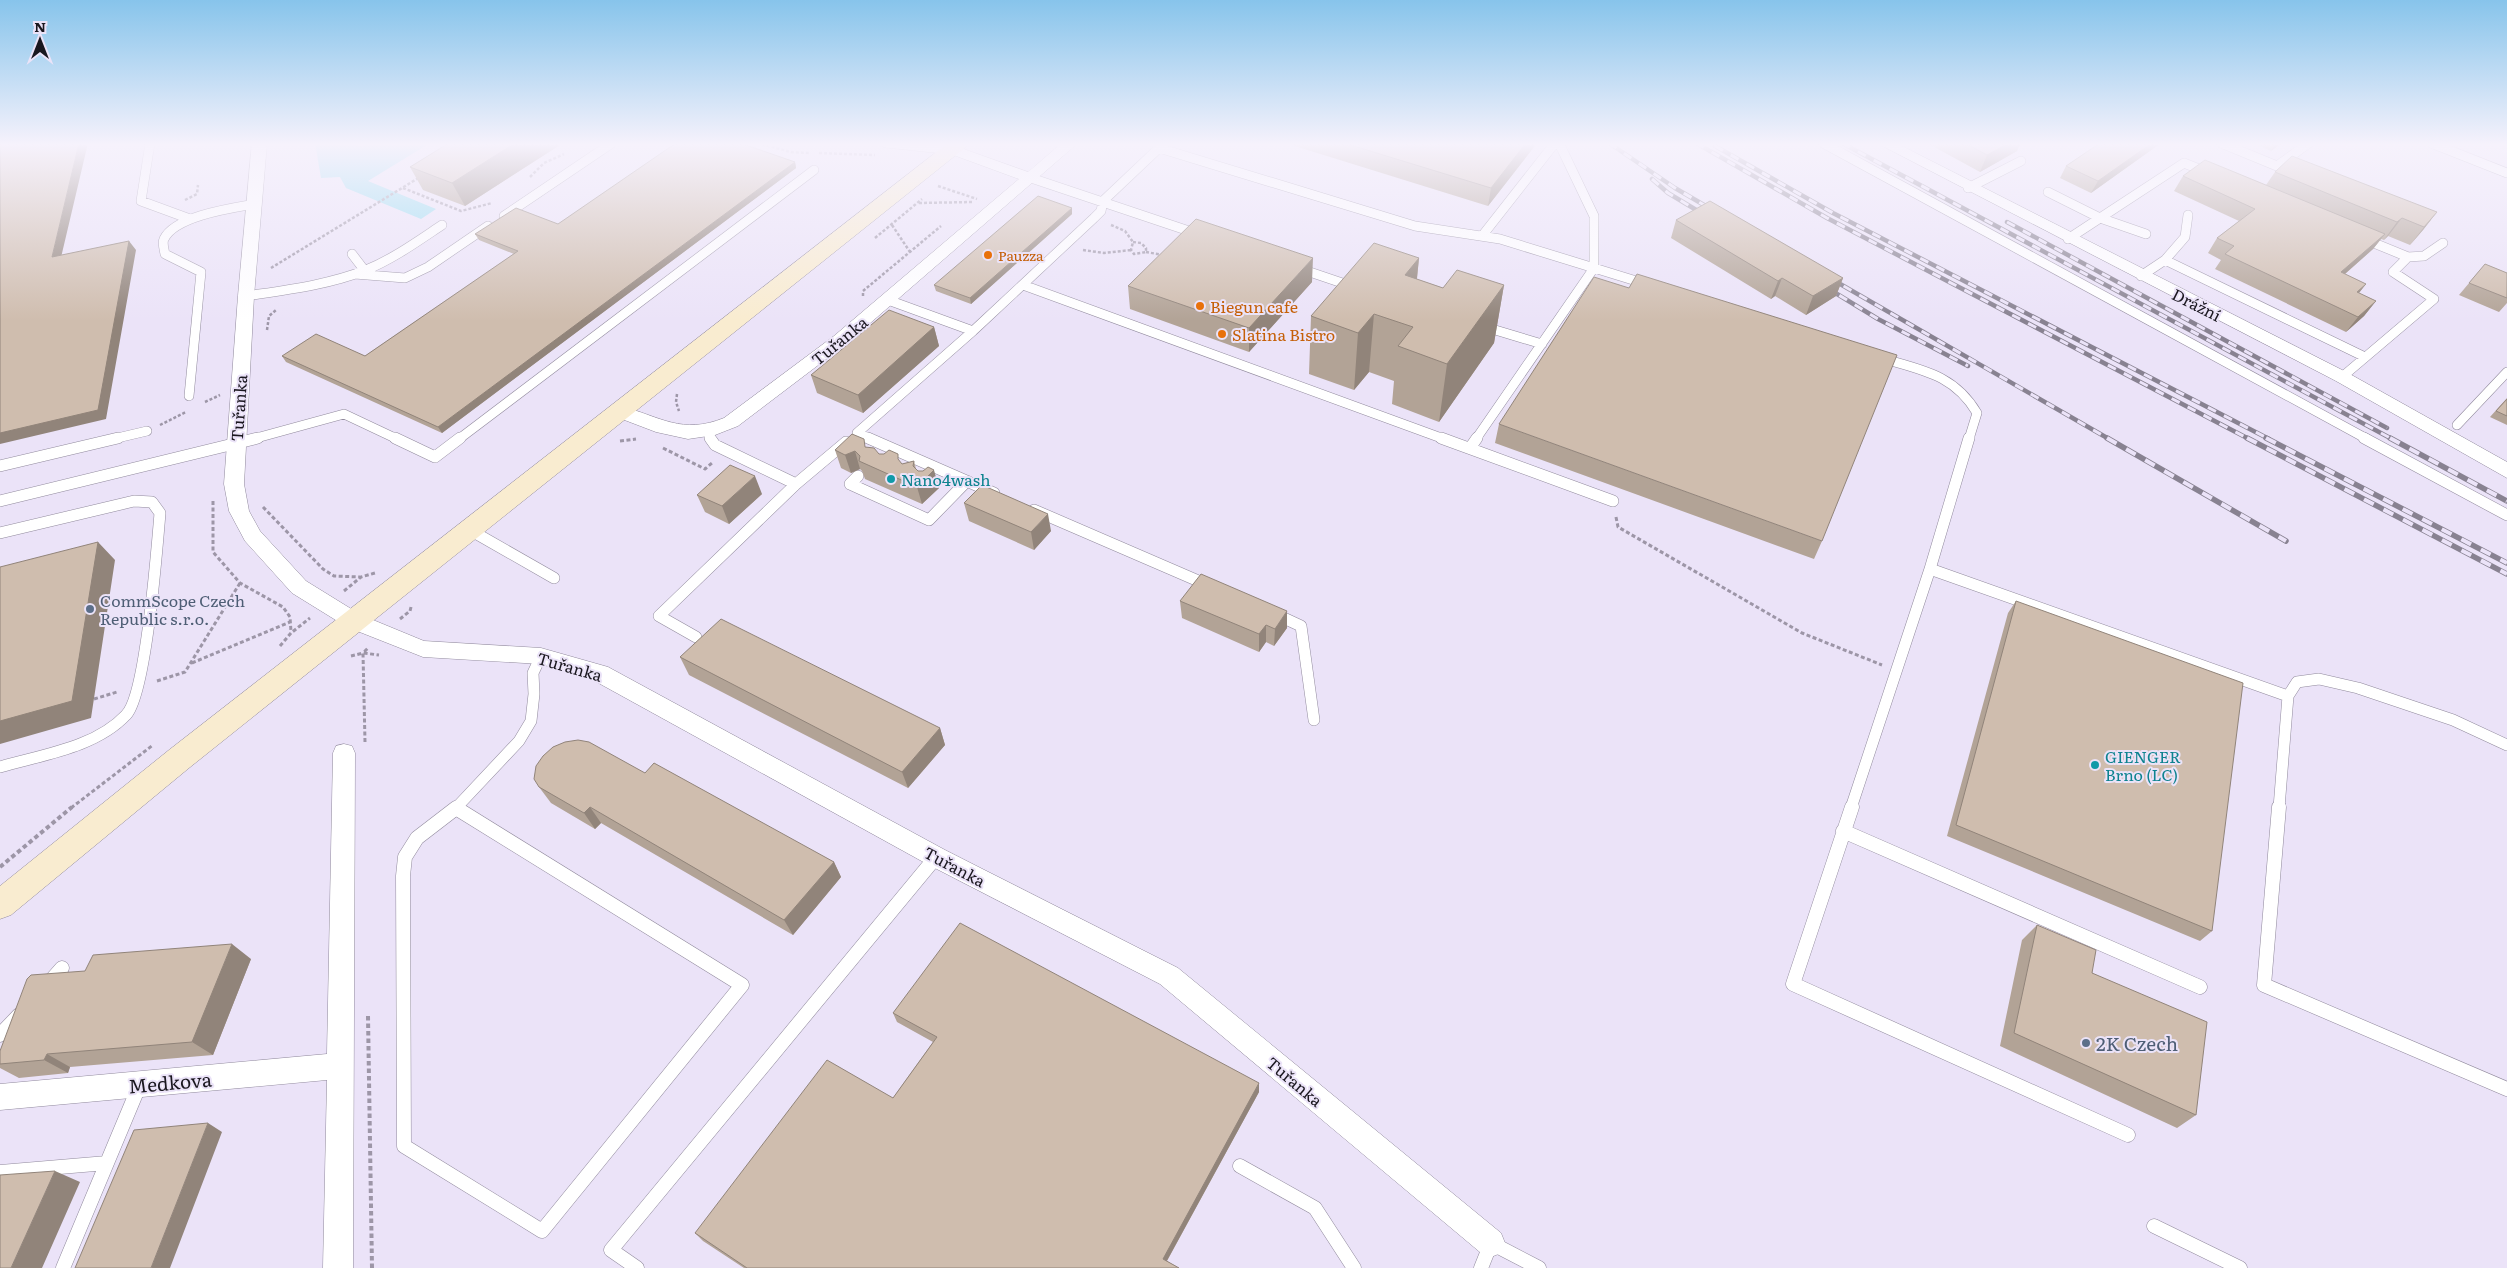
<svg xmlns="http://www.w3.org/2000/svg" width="2507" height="1268" viewBox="0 0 2507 1268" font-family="Literata,serif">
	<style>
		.water { fill: #95dcf0 }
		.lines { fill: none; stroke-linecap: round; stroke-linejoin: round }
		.lane-far2-casing { stroke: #918a9d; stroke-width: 10 }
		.lane-far1-casing { stroke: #918a9d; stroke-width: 12 }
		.lane-casing { stroke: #918a9d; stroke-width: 15 }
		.street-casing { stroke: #918a9d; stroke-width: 1 }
		.secondary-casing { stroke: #918a9d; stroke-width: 1 }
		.path-far2 { stroke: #9d96a7; stroke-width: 2.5; stroke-dasharray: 3 2; stroke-linecap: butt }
		.path-far1 { stroke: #9d96a7; stroke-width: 3; stroke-dasharray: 4 2.5; stroke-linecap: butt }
		.path { stroke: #9d96a7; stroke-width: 4; stroke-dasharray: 4.5 3; stroke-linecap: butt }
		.lane-far2 { stroke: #fff; stroke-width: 9 }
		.lane-far1 { stroke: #fff; stroke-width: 11 }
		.lane { stroke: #fff; stroke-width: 14 }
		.street { fill: #fff; fill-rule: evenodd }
		.secondary { fill: #f9ecd0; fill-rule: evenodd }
		.rail-far1-casing { stroke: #888291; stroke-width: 4.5 }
		.rail-casing { stroke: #888291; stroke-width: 5.5 }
		.rail-far1 { stroke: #ebe3f8; stroke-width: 3; stroke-dasharray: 9; stroke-linecap: butt }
		.rail { stroke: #ebe3f8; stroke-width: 4; stroke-dasharray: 11; stroke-linecap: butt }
		.wall { fill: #b2a396 }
		.shaded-wall { fill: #91847a }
		.building { fill: #cfbdae; stroke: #91847a }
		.food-dot { fill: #e8710a; stroke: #ebe3f8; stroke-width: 2 }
		.culture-dot { fill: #0f9aa8; stroke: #ebe3f8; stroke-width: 2 }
		.service-dot { fill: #5c6f8a; stroke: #ebe3f8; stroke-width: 2 }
		.labels { text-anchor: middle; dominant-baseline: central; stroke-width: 4; stroke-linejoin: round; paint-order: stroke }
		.far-food-label { font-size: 14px; fill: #c56008; stroke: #ebe3f8; text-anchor: start }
		.street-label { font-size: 16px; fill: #1a171f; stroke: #ebe3f8 }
		.food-label { font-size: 16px; fill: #c56008; stroke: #ebe3f8; text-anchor: start }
		.culture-label { font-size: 16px; fill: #0d838f; stroke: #ebe3f8; text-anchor: start }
		.service-label { font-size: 16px; fill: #4e5e75; stroke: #ebe3f8; text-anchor: start }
		.near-service-label { font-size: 19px; fill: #4e5e75; stroke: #ebe3f8; text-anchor: start }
		.near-street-label { font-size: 19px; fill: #1a171f; stroke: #ebe3f8 }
	</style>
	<rect width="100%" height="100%" fill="#ebe3f8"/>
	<path class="water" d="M315,143h39l6,3 9,-3h61l-62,38 68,28 -15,10 -75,-31 -6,-11 -19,1z"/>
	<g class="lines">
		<defs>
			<path id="lane-far2" d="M150,143l-9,58 49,18
				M886,143l67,7
				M1823,143l544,296
				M2221,143l56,23 32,-23
				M2431,143l76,30
				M1031,178l167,56
				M1968,188l53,-27
				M2048,192l52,26 46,16
				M504,216l108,-73
				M1482,236l73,-93
				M2068,239l116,-76 25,10
				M352,254l13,17
				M2408,257l16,-1 19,-13
				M2165,260l200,97
				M1298,268l56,19
				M355,274l50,4 23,-11 60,-41
				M2141,276l24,-16 20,-23 3,-22
				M1023,285l421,154
				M246,296c40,-6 82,-11 120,-26 27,-11 52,-29 76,-45
				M888,300l85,31
				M1482,326l60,18
				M1881,358c40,12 73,16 96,55l-8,26
				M2342,377l92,-78 -41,-27 15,-15 -44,-18
				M189,396l12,-124 -36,-18c-1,-5 -3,-11 -1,-15 11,-23 68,-31 91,-35
				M2457,425l50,-53
				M708,431l2,8
				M113,439l34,-8
				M253,439l91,-25 53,25
				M459,439l355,-269
				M871,439l-14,-6 116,-102 121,-113 7,-7 2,-10 56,-53 256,78 85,13 146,45
				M1476,439l118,-171v-52l-35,-73"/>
			<path id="lane-far1" d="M395,438l40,19 25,-19
				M710,438l5,7 81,39
				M868,438l126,55
				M1441,438l172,63
				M2364,438l143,77
				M1470,448l7,-10
				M0,466l118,-28
				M858,476l-8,8 79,36 38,-39
				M0,501l258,-63
				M1034,510l176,76
				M470,530l84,48
				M0,533l134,-32 18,1 8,11c-3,35 -14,182 -34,202 -31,33 -85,40 -126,52
				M1930,569l358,127
				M1273,613l28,13 13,94
				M696,637l-37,-21 137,-132 50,-42
				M456,808l63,-67 12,-20 3,-27 -1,-21 8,-17
				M1851,808l79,-239 39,-131
				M2279,808l9,-112 9,-14 22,-3 39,9 95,32 54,25"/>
			<path id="lane" d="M1852,807l-59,177 335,151
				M2279,807l-15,178 243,104
				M456,808l286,177 -200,246 -138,-85 -1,-270 2,-19 12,-19z
				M1843,831l357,156
				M47,985l15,-17
				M0,1035l19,-20
				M1240,1166l75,42 39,60
				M0,1172l107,-9
				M2154,1226l86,42
				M63,1268l77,-184
				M637,1268l-26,-18 325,-393
				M1481,1268l10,-25 48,25"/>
			<path id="street" d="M252,143h15l-13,153 -10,188 5,27 11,20 46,50 55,34 63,26 117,7 67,19 337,183 233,118 323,265 4,10 -4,10 -10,4 -10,-4 -321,-269 -233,-120 -334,-184 -52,-16 -118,-7 -76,-30 -55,-34 -47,-52 -16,-30 -5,-27 14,-188z
				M1062,143h16l-232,201 -108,82 -23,9 -27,4 -32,-7 -42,-16 -2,-4 2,-4 7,-2c40,11 61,29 103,12l110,-82 185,-157 -71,-26 -3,-3 3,-3h10l70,25z
				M1877,143h19l452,230 159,89v16l-171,-97z
				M344,744l8,2 3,7 -2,515h-30l4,-188 -327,30v-26l327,-30 6,-301 3,-7z"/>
			<path id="secondary" d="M948,143h23l-782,625 -178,147 -11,4v-33l169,-136z"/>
		</defs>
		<use href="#lane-far2" class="lane-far2-casing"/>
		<use href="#lane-far1" class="lane-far1-casing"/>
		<use href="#lane" class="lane-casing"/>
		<use href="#street" class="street-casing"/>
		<use href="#secondary" class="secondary-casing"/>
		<path class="path-far2" d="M757,143l34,9 19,1
			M819,153l56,2
			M530,177l14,-14 20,-9
			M938,186l39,13
			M403,188l58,23 31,-8
			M185,200l12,-6 1,-9
			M919,203l53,-1
			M892,225l18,27
			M1111,225l14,6 8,11
			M875,238l47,-39
			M1133,242l8,1 5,5v4l-12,2 -3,-4z
			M1083,250l21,3 27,-3
			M1146,252l17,3
			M271,268l149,-91
			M863,296v-5l78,-65
			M267,330l2,-14 7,-6
			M677,394l-1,8 3,9
			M205,402l15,-7
			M160,425l26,-13"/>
		<path class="path-far1" d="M620,441l16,-2
			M663,448l42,21 7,-6
			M213,501v51l27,31 43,24 7,10 1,15
			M263,507l60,62 11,7 26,1
			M1616,517l2,10 184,106 80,32
			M344,591l17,-14 14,-4
			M400,619l10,-8 1,-4
			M280,646l11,-13 19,-15
			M351,656l12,-3 16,2
			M192,663l98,-41
			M157,681l28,-9 55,-89
			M94,699l23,-7
			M365,742l-2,-89 5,-5
			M71,808l82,-63"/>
		<path class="path" d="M0,867l72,-60
			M368,1016l4,252"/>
		<use href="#lane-far2" class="lane-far2"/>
		<use href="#lane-far1" class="lane-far1"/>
		<use href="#lane" class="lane"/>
		<use href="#street" class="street"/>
		<use href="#secondary" class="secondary"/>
		<defs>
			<path id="rail-far1" d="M1609,143l66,45 41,24
				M1696,143l131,75 422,221
				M1842,143l550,296
				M1715,146l118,67 436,226
				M1652,179l16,14 40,24
				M2007,222l380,206
				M1828,277l281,162
				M1824,286l54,33 90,47"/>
			<path id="rail" d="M2107,438l179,103
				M2247,438l260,136
				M2266,438l241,125
				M2390,438l117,63"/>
		</defs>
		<use href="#rail-far1" class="rail-far1-casing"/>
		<use href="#rail" class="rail-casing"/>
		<use href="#rail-far1" class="rail-far1"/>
		<use href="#rail" class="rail"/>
	</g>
	<path class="wall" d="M449,143h114l-98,63 -42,-16 -13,-23z
		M1285,143h252l-49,63z
		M1927,143h98l-6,3 -2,5 -37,21z
		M2100,143h61l-70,50 -31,-15 6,-12z
		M2254,143h28l-11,8z
		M795,162l1,6 -354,265 -156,-71 -4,-6h83l149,-102 -35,-14 -4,-6 83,-10z
		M2275,172l162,40 -14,18 -13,15 -22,-9 -4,4 -3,-1 -8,10 -28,25 21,10 -7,9 17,8 -12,15 -18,16 -131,-63 6,-9 -13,-7 9,-15 22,-17 -65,-30 9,-15 83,9z
		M1072,208v6l-101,90 -35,-13 -2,-6z
		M1676,220l167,58 -7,18 -30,19 -31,-19 -4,3 -100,-61z
		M1419,258l-2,21 26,9 61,-3 -10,58 -55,79 -47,-18 2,-23 -25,-9 -15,18 -45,-16 2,-58z
		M2485,264l22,9v30l-8,9 -40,-17z
		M1312,282l-63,70 -119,-43 -2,-23z
		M934,327l5,19 -76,67 -46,-20 -6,-18z
		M2507,398v27l-17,-8z
		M1499,424l323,117 -8,18 -319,-116z
		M866,447l13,7 21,8 2,2 12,-3 2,8 23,19 -17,16 -57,-25 -3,-8 -2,-2 -9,4 -10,-5 -6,-18z
		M762,494l-33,30 -24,-12 -8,-17z
		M964,503l87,28 -17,19 -65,-29z
		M1180,601l107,27 -13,18 -8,-4 -7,10 -77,-34z
		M2016,601l196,330 -12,10 -253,-105 61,-223z
		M680,657l260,71 5,17 -37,43 -219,-113z
		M645,773l189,89 7,15 -48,58 -192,-112 -6,6 -44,-26 -12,-16z
		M2037,925l55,48 104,142 -19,13 -177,-82 22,-106z
		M251,959l-38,96 -143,12 -2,6 -49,5 -19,-10v-17z
		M893,1013l366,79 -92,169 12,7h-435l-41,-27 -8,-8 198,-135 40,-56 -36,-20z"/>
	<path class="shaded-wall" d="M79,143h9l-29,123 -7,-9z
		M515,143h48l-98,63 -13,-23z
		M1526,143h11l-49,63 3,-18z
		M2009,143h16l-6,3 -2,5 -37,21 7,-17z
		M2152,143h9l-70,50 7,-12z
		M2276,143h6l-11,8z
		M795,162l1,6 -354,265 -4,-6z
		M1072,208v6l-101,90 -1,-6z
		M2437,212l-14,18 -13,15 14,-18z
		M2402,218l-14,18 -4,4 13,-18z
		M2385,234l-12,15 -43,38 11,-15z
		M129,241l7,9 -30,169 -106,25v-11z
		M1313,258l-1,24 -63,70v-24z
		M1419,258l-6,57 -8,-40z
		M1782,278l-7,18 -4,3 7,-18z
		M1843,278l-7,18 -30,19 7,-19z
		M2366,284l-12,15 3,-7z
		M1504,285l-10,58 -55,79 8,-58z
		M2376,301l-12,15 -18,16 12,-15z
		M1374,314l-5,58 -15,18 4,-57z
		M934,327l5,19 -76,67 -5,-18z
		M855,451l5,18 -9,4 -6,-18z
		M934,470l5,18 -17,16 -5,-17z
		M755,476l7,18 -33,30 -7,-18z
		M1048,514l3,17 -17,19 -3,-18z
		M98,542l17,18 -24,158 -91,26v-23z
		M1287,611v17l-13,18 1,-17z
		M1266,625v17l-7,10v-18z
		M940,728l5,17 -37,43 -6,-16z
		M590,807l11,16 -6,6 -11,-16z
		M834,862l7,15 -48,58 -9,-15z
		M232,944l19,15 -38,96 -21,-13z
		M47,1054l23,13 -2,6 -24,-13z
		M1259,1083v9l-95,174 -1,-7z
		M208,1123l14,9 -52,136h-19z
		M55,1171l25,11 -38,86h-31z"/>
	<path class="building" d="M0,143h79l-27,114 77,-16 -31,169 -98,23z
		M449,143h66l-63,40 -42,-16z
		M676,143h64l55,19 -357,265 -156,-71 34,-22 49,22 153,-105 -43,-17 41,-26 42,16z
		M1344,143h182l-35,45z
		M1965,143h44l-22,12z
		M2100,143h52l-54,38 -32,-15z
		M2292,156l145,56 -13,15 -22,-9 -5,4 -122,-50z
		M2205,160l180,74 -44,38 25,12 -9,8 19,9 -18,16 -133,-63 9,-8 -17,-8 38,-29 -72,-33z
		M1038,196l34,12 -102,90 -36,-13z
		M1710,201l133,77 -30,18 -31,-18 -4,3 -102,-61z
		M1196,219l117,39 -64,70 -121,-42z
		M1374,243l45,15 -14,17 38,13 14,-18 47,15 -57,79 -49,-18 15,-19 -39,-13 -16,19 -47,-17z
		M2485,264l22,9v25l-38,-15z
		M1637,274l260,81 -75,186 -323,-117 95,-147 35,11z
		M889,310l45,17 -76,68 -47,-20z
		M2507,399v17l-11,-5z
		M852,434l12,5 1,8 9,1 5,6h5l5,-4 9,4v5l4,5 12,-3 -1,5 5,5h5l5,-4 6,3 -17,17 -58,-26 1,-5 -5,-5 -10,4 -10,-5z
		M730,465l25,11 -33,30 -25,-11z
		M982,485l66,29 -17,18 -67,-29z
		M98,542l-26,159 -72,20v-154z
		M1201,574l86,37 -12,18 -9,-4 -7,9 -79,-33z
		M2016,601l227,82 -31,248 -256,-106z
		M721,619l219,109 -38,44 -222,-115z
		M578,740l11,2 56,31 9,-10 180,99 -50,58 -194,-113 -6,6 -45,-26 -5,-8 2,-13 7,-10 10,-9 12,-5z
		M960,923l299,160 -96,176 16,9h-432l-52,-35 132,-173 66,38 44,-61 -44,-24z
		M2037,925l59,25 -4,23 115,49 -11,93 -182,-82z
		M232,944l-40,98 -145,12 -3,6 -44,4v-13l27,-72 4,-4 54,-4 8,-16z
		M208,1123l-57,145h-76l59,-138z
		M55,1171l-44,97h-11v-93z"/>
	<linearGradient id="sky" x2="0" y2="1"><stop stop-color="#87c4eb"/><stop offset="0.45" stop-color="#f6f2fc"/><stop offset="1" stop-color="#f6f2fc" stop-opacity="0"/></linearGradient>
	<rect width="2507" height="321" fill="url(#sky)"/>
	<g class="food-dot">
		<circle cx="988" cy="255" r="5"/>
		<circle cx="1200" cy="306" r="5"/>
		<circle cx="1222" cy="334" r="5"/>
	</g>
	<g class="culture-dot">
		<circle cx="891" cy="479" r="5"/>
		<circle cx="2095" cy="765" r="5"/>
	</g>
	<g class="service-dot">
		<circle cx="90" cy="609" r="5"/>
		<circle cx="2086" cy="1043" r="5"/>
	</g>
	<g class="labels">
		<g class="far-food-label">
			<text x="998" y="255">Pauzza</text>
		</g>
		<g class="street-label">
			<text transform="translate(2197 304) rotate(27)">Drážní</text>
			<text transform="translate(839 340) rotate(-39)">Tuřanka</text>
			<text transform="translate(238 408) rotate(-86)">Tuřanka</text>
			<text transform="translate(570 666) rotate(16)">Tuřanka</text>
			<text transform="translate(955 866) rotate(28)">Tuřanka</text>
			<text transform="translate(1295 1081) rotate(40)">Tuřanka</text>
		</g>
		<g class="food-label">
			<text x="1210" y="306">Biegun cafe</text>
			<text x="1232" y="334">Slatina Bistro</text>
		</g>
		<g class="culture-label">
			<text x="901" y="479">Nano4wash</text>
			<text x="2105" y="756">GIENGER<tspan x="2105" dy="18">Brno (LC)</tspan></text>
		</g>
		<g class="service-label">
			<text x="100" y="600">CommScope Czech<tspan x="100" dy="18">Republic s.r.o.</tspan></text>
		</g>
		<g class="near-service-label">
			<text x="2096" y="1043">2K Czech</text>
		</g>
		<g class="near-street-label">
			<text transform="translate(170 1082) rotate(-5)">Medkova</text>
		</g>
	</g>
	<g transform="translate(40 40)" stroke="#ebe3f8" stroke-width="4" paint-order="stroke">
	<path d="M0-4L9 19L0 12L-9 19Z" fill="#1a171f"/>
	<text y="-8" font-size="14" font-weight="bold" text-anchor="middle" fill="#1a171f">N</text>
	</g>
</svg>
